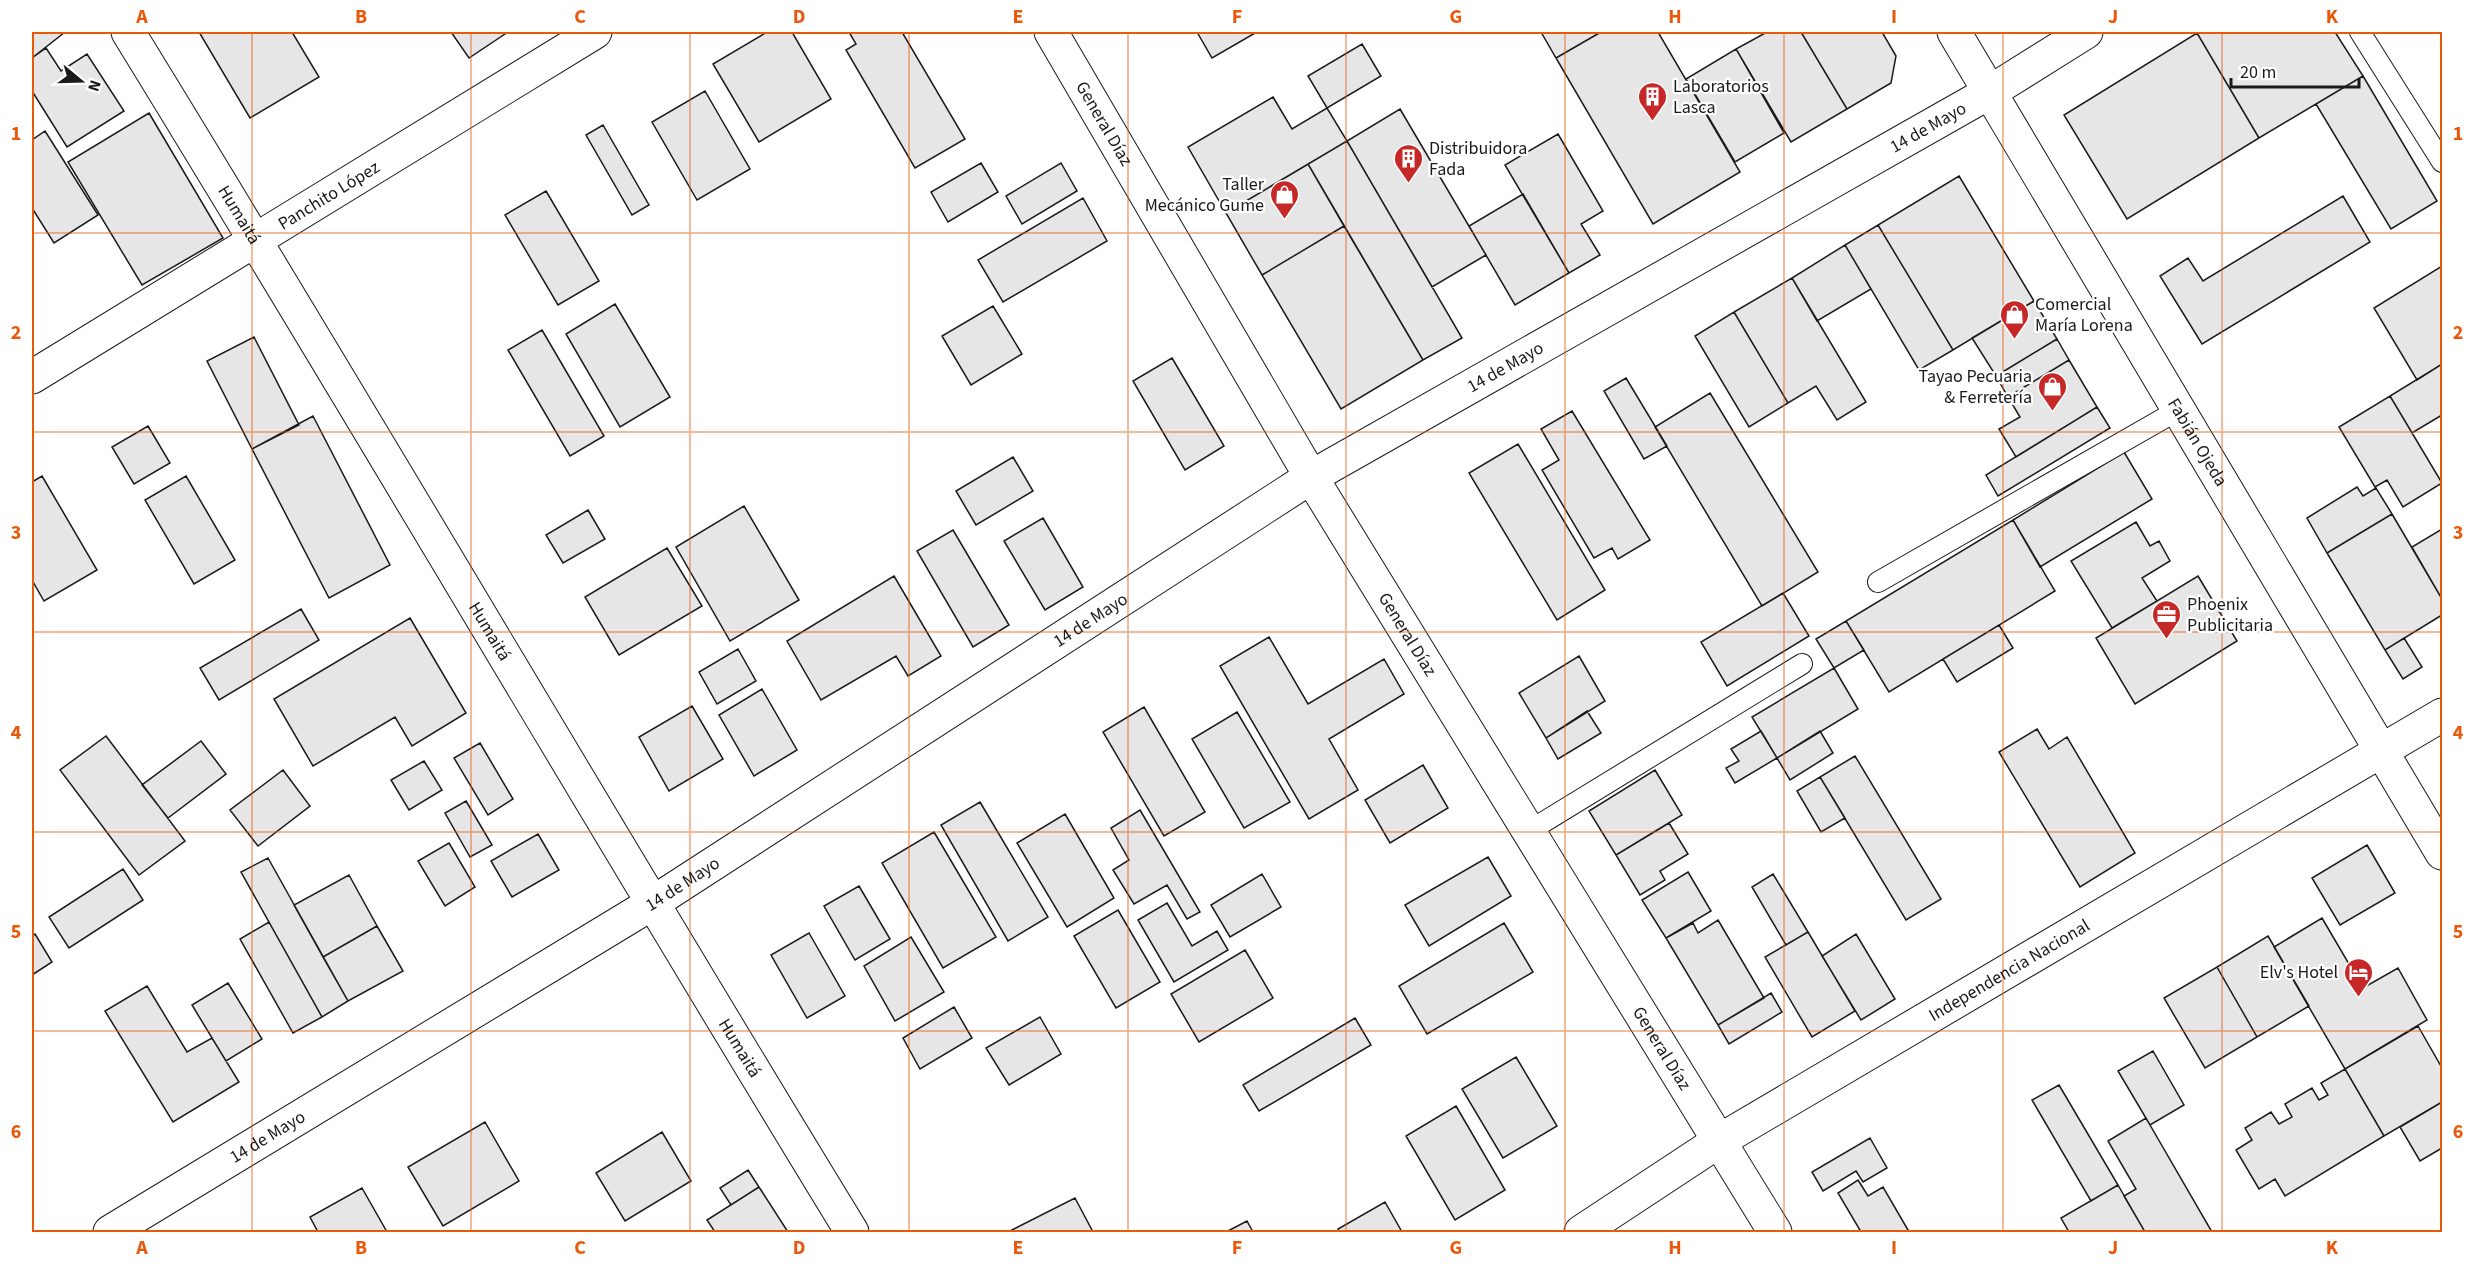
<svg xmlns="http://www.w3.org/2000/svg" width="2474" height="1264" viewBox="0 0 2474 1264" font-family="'Source Sans 3',sans-serif">
	<style>
		.building { fill: #e6e6e6; stroke: #1a1a1a; stroke-width: 1.5 }
		.lines { fill: none; stroke-linecap: round; stroke-linejoin: round }
		.service-casing { stroke: #1a1a1a; stroke-width: 22 }
		.minor-casing { stroke: #1a1a1a; stroke-width: 35 }
		.service { stroke: #fff; stroke-width: 20 }
		.minor { stroke: #fff; stroke-width: 33 }
		.grid { fill: none; stroke: #e8590c; stroke-width: 1.5; stroke-opacity: 0.55 }
		.labels { text-anchor: middle; dominant-baseline: central; stroke-width: 4.5; stroke-linejoin: round; paint-order: stroke }
		.poi-label { font-size: 18px; fill: #1a1a1a; stroke: #fff; text-anchor: start }
		.street-label { font-size: 18px; fill: #1a1a1a; stroke: #fff }
		.neatline { fill: none; stroke: #e8590c; stroke-width: 2 }
		.grid-label { font-size: 20px; text-anchor: middle; font-weight: bold; fill: #e8590c }
	</style>
	<rect width="100%" height="100%" fill="#fff"/>
	<path class="building" d="M32,32h33l-33,26z
		M199,32h93l27,45 -69,41z
		M451,32h57l-39,26z
		M767,32h25l39,67 -72,43 -46,-78z
		M849,32h53l63,107 -50,29 -69,-118 10,-6z
		M1197,32h60l-45,26z
		M1541,32h60l-45,26z
		M1601,32h57l82,140 -87,52 -97,-166z
		M1767,32h34l46,77 -56,33 -55,-93z
		M1801,32h81l14,24 -5,27 -44,26z
		M2200,32h135l28,44 -104,62 -62,-105z
		M2197,33l62,105 -132,81 -63,-104z
		M1362,44l19,32 -54,32 -19,-32z
		M46,48l15,23 26,-17 37,57 -57,36 -35,-56v-33z
		M1736,49l48,84 -49,29 -49,-83z
		M2363,76l74,125 -46,28 -75,-125z
		M705,91l45,78 -53,31 -45,-78z
		M1273,97l19,32 35,-21 20,33 -121,72 -38,-66z
		M1400,109l86,146 -54,32 -85,-146z
		M149,113l74,125 -81,47 -74,-123z
		M603,125l46,80 -17,10 -46,-80z
		M45,131l53,84 -44,28 -22,-35v-68z
		M1558,134l45,77 -22,13 19,31 -31,18 -64,-108z
		M1347,141l115,197 -39,22 -115,-196z
		M981,163l17,29 -50,30 -17,-30z
		M1061,163l16,28 -55,33 -16,-28z
		M1308,164l36,62 -82,49 -36,-62z
		M1959,176l75,125 -81,49 -75,-125z
		M546,191l53,90 -41,24 -53,-90z
		M1523,194l46,79 -54,32 -46,-79z
		M2343,196l27,46 -168,102 -42,-68 28,-18 15,23z
		M1083,198l24,43 -104,61 -25,-42z
		M1878,225l75,125 -34,20 -74,-125z
		M1344,226l79,134 -82,49 -79,-134z
		M1845,245l26,44 -54,32 -25,-43z
		M2442,266v98l-25,16 -43,-72z
		M1792,278l74,124 -29,18 -21,-34 -28,17 -54,-91z
		M2034,301l23,38 -61,37 -24,-38z
		M615,304l55,93 -50,30 -54,-93z
		M993,306l29,48 -51,31 -29,-49z
		M1734,312l54,91 -39,24 -54,-91z
		M542,330l62,106 -34,20 -62,-106z
		M254,337l45,88 -47,24 -45,-88z
		M2057,339l12,21 -61,37 -12,-21z
		M1172,358l52,88 -39,24 -52,-89z
		M2069,360l28,47 -81,50 -17,-28 21,-12 -12,-20z
		M2442,364v51l-30,18 -22,-37z
		M1626,378l41,68 -23,13 -40,-68z
		M1710,393l108,179 -56,34 -107,-179z
		M2390,396l52,87 -39,24 -16,-27 -12,7 -36,-60z
		M2097,407l13,21 -112,68 -12,-21z
		M1572,411l78,129 -32,19 -6,-11 -18,10 -52,-88 17,-10 -18,-31z
		M313,416l77,149 -61,33 -77,-149z
		M148,426l22,37 -36,21 -22,-37z
		M1518,444l87,146 -48,30 -88,-147z
		M2124,452l28,47 -112,68 -27,-47z
		M1013,457l20,34 -57,34 -20,-34z
		M42,476l55,94 -53,31 -12,-21v-98z
		M186,476l49,84 -41,24 -49,-84z
		M2357,487l6,9 13,-8 16,26 -65,39 -20,-35z
		M744,506l55,94 -69,41 -54,-94z
		M588,510l17,29 -42,24 -17,-28z
		M2392,514l50,85v16l-57,35 -58,-97z
		M1043,518l40,69 -38,23 -41,-69z
		M2013,520l42,71 -166,101 -43,-71z
		M2136,522l14,24 9,-5 11,20 -28,17 15,23 -45,27 -41,-67z
		M2442,529v70l-30,-52z
		M953,530l56,95 -36,22 -56,-96z
		M667,548l35,58 -83,49 -34,-58z
		M894,576l47,80 -33,20 -12,-20 -75,44 -34,-59z
		M2198,576l39,65 -102,63 -39,-66z
		M1783,593l26,43 -82,50 -26,-44z
		M301,609l18,31 -100,60 -19,-32z
		M410,618l56,95 -54,33 -17,-29 -82,49 -39,-67z
		M1846,621l18,29 -30,18 -18,-29z
		M1999,625l14,23 -56,34 -14,-23z
		M1269,637l39,67 76,-45 20,35 -75,45 29,51 -49,29 -89,-153z
		M2404,638l18,29 -19,12 -18,-29z
		M738,649l18,32 -39,23 -18,-32z
		M1579,656l26,45 -59,37 -27,-45z
		M1834,668l24,41 -81,49 -25,-41z
		M762,689l35,61 -43,26 -35,-61z
		M692,706l31,53 -54,32 -30,-54z
		M1144,707l61,105 -41,24 -61,-104z
		M1587,711l14,22 -43,26 -12,-21z
		M1237,712l53,90 -46,26 -52,-89z
		M2037,729l12,20 18,-12 68,116 -55,34 -81,-135z
		M1761,731l16,27 -42,25 -9,-15 13,-7 -8,-12z
		M1820,731l13,22 -43,27 -13,-22z
		M106,736l79,105 -46,34 -79,-105z
		M201,741l25,33 -58,44 -26,-33z
		M480,743l33,56 -25,16 -34,-57z
		M1855,756l86,143 -35,21 -86,-143z
		M424,761l18,29 -33,20 -18,-30z
		M1423,765l25,43 -58,35 -25,-43z
		M283,770l27,36 -52,40 -28,-36z
		M1655,770l27,45 -66,40 -27,-44z
		M1820,777l25,41 -24,14 -24,-41z
		M466,801l26,44 -22,12 -25,-44z
		M980,802l68,115 -40,24 -67,-116z
		M1140,810l60,102 -13,7 -20,-34 -33,19 -21,-34 16,-10 -18,-32z
		M1065,814l49,84 -47,29 -50,-84z
		M1669,823l19,31 -28,17 5,9 -25,15 -24,-40z
		M934,832l62,105 -53,31 -61,-105z
		M538,834l21,36 -47,27 -21,-36z
		M449,843l26,44 -30,19 -27,-45z
		M2367,845l28,48 -55,32 -28,-47z
		M1488,857l23,39 -82,50 -24,-41z
		M268,858l80,143 -26,16 -81,-145z
		M123,869l20,31 -74,48 -20,-31z
		M1688,872l23,39 -45,27 -24,-38z
		M1262,874l19,33 -51,30 -19,-32z
		M1773,874l35,58 -22,13 -34,-58z
		M349,875l28,51 -54,31 -29,-52z
		M859,886l31,53 -35,21 -31,-54z
		M1167,903l25,43 25,-15 11,19 -54,32 -36,-62z
		M1118,910l42,72 -44,26 -42,-72z
		M2322,918l41,70 35,-20 29,52 -82,49 -71,-122z
		M1718,920l46,78 -46,27 -52,-87 27,-15 5,10z
		M269,922l53,95 -29,16 -53,-94z
		M1504,923l29,49 -106,62 -28,-48z
		M377,926l26,45 -55,30 -25,-44z
		M1808,932l47,79 -43,26 -47,-80z
		M809,933l36,63 -38,22 -36,-63z
		M35,934l17,28 -20,13v-39z
		M1856,934l39,65 -34,21 -39,-64z
		M2268,936l41,70 -52,31 -40,-70z
		M911,937l33,55 -49,29 -31,-55z
		M1245,950l28,48 -74,44 -28,-48z
		M2217,967l40,70 -52,31 -41,-70z
		M228,983l34,56 -36,22 -34,-56z
		M147,986l40,66 25,-14 27,44 -66,40 -68,-111z
		M1771,993l11,19 -53,32 -11,-19z
		M954,1007l18,31 -52,31 -17,-31z
		M1040,1017l21,37 -52,31 -23,-37z
		M1355,1018l16,27 -112,66 -16,-26z
		M2418,1026l24,42v34l-58,34 -39,-67z
		M2153,1051l31,54 -34,20 -32,-54z
		M1516,1057l41,69 -54,32 -41,-69z
		M2345,1069l39,67 -99,60 -10,-17 -16,10 -23,-39 16,-10 -7,-12 26,-16 8,12 13,-7 -7,-13 27,-16 7,12 9,-5 -7,-12z
		M2059,1085l59,100 -27,16 -59,-101z
		M2442,1102v46l-22,13 -20,-34z
		M1456,1106l49,84 -50,30 -49,-84z
		M2146,1118l4,7 62,107h-67l-21,-36 12,-7 -28,-48z
		M485,1122l34,59 -76,45 -35,-59z
		M662,1132l29,49 -66,40 -29,-48z
		M1870,1138l17,30 -24,14 -7,-11 -33,20 -11,-19z
		M748,1170l11,17 -28,18 -11,-17z
		M1858,1180l10,16 15,-9 25,43 -4,2h-43l-23,-39z
		M2118,1185l27,47h-76l-8,-14z
		M759,1187l29,45h-73l-8,-12z
		M362,1188l25,44h-69l-8,-15z
		M1075,1198l18,34h-85z
		M1385,1202l17,30h-62l-2,-3z
		M1247,1221l6,11h-27z"/>
	<g class="lines">
		<defs>
			<path id="service" d="M2360,32l82,130
				M1878,582l302,-173
				M1529,831l273,-167"/>
			<g id="minor">
				<path id="s1" d="M128,32c245,398 480,802 724,1200"/>
				<path id="s2" d="M1051,32l260,445 464,755"/>
				<path id="s3" d="M1954,32l488,821"/>
				<path id="s4" d="M32,377l563,-345"/>
				<path id="s5" d="M110,1232l541,-328 660,-427 679,-385 96,-60"/>
				<path id="s6" d="M1581,1232l138,-91 723,-426"/>
			</g>
		</defs>
		<use href="#service" class="service-casing"/>
		<use href="#minor" class="minor-casing"/>
		<use href="#service" class="service"/>
		<use href="#minor" class="minor"/>
	</g>
	<path class="grid" d="M252,32v1200M471,32v1200M690,32v1200M909,32v1200M1128,32v1200M1346,32v1200M1565,32v1200M1784,32v1200M2003,32v1200M2222,32v1200M32,233h2410M32,432h2410M32,632h2410M32,832h2410M32,1031h2410"/>
	<defs>
		<symbol id="building-pin" viewBox="-11 -11 22 30"><path d="M0 17L-7.5 6A9.5 9.5 0 1 1 7.5 6Z" fill="#c62828" stroke="#fff"/><path d="M-4-6H4V6H1V3H-1V6H-4ZM-2.5-4.3h1.7v1.8h-1.7ZM.8-4.3h1.7v1.8H.8ZM-2.5-1h1.7V.8h-1.7ZM.8-1h1.7V.8H.8Z" fill="#fff"/></symbol>
		<symbol id="shop-pin" viewBox="-11 -11 22 30"><path d="M0 17L-7.5 6A9.5 9.5 0 1 1 7.5 6Z" fill="#c62828" stroke="#fff"/><path d="M-5-2.5h2.3a2.7 3.5 0 0 1 5.4 0H5L5.5 6h-11ZM-1.5-2.5h3a1.5 2.3 0 0 0-3 0Z" fill="#fff"/></symbol>
		<symbol id="office-pin" viewBox="-11 -11 22 30"><path d="M0 17L-7.5 6A9.5 9.5 0 1 1 7.5 6Z" fill="#c62828" stroke="#fff"/><path d="M-6-3h4V-5.5h4V-3h4V5H-6ZM-1-4.5V-3h2v-1.5ZM-6 0V1H6V0Z" fill="#fff"/></symbol>
		<symbol id="hotel-pin" viewBox="-11 -11 22 30"><path d="M0 17L-7.5 6A9.5 9.5 0 1 1 7.5 6Z" fill="#c62828" stroke="#fff"/><path d="M-6-4.5h1.5V1H6V5H4.5V3h-9V5H-6ZM-4 0a1.8 1.8 0 1 1 3.6 0ZM.5 0V-2.5h3Q6-2.5 6 0Z" fill="#fff"/></symbol>
	</defs>
	<g fill-rule="evenodd">
		<use href="#building-pin" x="1636" y="80" width="33" height="45"/>
		<use href="#building-pin" x="1392" y="142" width="33" height="45"/>
		<use href="#shop-pin" x="1268" y="178" width="33" height="45"/>
		<use href="#shop-pin" x="1998" y="298" width="33" height="45"/>
		<use href="#shop-pin" x="2036" y="370" width="33" height="45"/>
		<use href="#office-pin" x="2150" y="598" width="33" height="45"/>
		<use href="#hotel-pin" x="2342" y="956" width="33" height="45"/>
	</g>
	<g class="labels">
		<g class="poi-label">
			<text x="1673" y="86">Laboratorios<tspan x="1673" dy="21">Lasca</tspan></text>
			<text x="1429" y="148">Distribuidora<tspan x="1429" dy="21">Fada</tspan></text>
			<text x="1264" y="184" text-anchor="end">Taller<tspan x="1264" dy="21">Mecánico Gume</tspan></text>
			<text x="2035" y="304">Comercial<tspan x="2035" dy="21">María Lorena</tspan></text>
			<text x="2032" y="376" text-anchor="end">Tayao Pecuaria<tspan x="2032" dy="21">&amp; Ferretería</tspan></text>
			<text x="2187" y="604">Phoenix<tspan x="2187" dy="21">Publicitaria</tspan></text>
			<text x="2338" y="972" text-anchor="end">Elv's Hotel</text>
		</g>
		<g class="street-label">
			<text stroke="none"><textPath href="#s2" startOffset="106">General Díaz</textPath></text>
			<text stroke="none"><textPath href="#s5" startOffset="2128">14 de Mayo</textPath></text>
			<text stroke="none"><textPath href="#s4" startOffset="348">Panchito López</textPath></text>
			<text stroke="none"><textPath href="#s1" startOffset="214">Humaitá</textPath></text>
			<text stroke="none"><textPath href="#s5" startOffset="1642">14 de Mayo</textPath></text>
			<text stroke="none"><textPath href="#s3" startOffset="477">Fabián Ojeda</textPath></text>
			<text stroke="none"><textPath href="#s5" startOffset="1156">14 de Mayo</textPath></text>
			<text stroke="none"><textPath href="#s1" startOffset="700">Humaitá</textPath></text>
			<text stroke="none"><textPath href="#s2" startOffset="700">General Díaz</textPath></text>
			<text stroke="none"><textPath href="#s5" startOffset="670">14 de Mayo</textPath></text>
			<text stroke="none"><textPath href="#s6" startOffset="502">Independencia Nacional</textPath></text>
			<text stroke="none"><textPath href="#s1" startOffset="1186">Humaitá</textPath></text>
			<text stroke="none"><textPath href="#s2" startOffset="1186">General Díaz</textPath></text>
			<text stroke="none"><textPath href="#s5" startOffset="184">14 de Mayo</textPath></text>
		</g>
	</g>
	<rect width="2474" height="1264" fill="none" stroke="#ffffff" stroke-width="66"/>
	<g transform="translate(81 81) rotate(109)" stroke="#ffffff" stroke-width="4.5" paint-order="stroke">
	<path d="M0-4.5L10 22L0 15L-10 22Z" fill="#1a1a1a"/>
	<text y="-9" font-size="16" font-weight="bold" text-anchor="middle" fill="#1a1a1a">N</text>
	</g>
	<path d="M2231 78v9h128v-9" fill="none" stroke="#1a1a1a" stroke-width="3"/>
	<text x="2240" y="78" font-size="18" fill="#1a1a1a" stroke="#ffffff" stroke-width="4.5" paint-order="stroke">20 m</text>
	<rect x="33" y="33" width="2408" height="1198" class="neatline"/>
	<g class="grid-label">
		<text x="142" y="23">A</text>
		<text x="361" y="23">B</text>
		<text x="580" y="23">C</text>
		<text x="799" y="23">D</text>
		<text x="1018" y="23">E</text>
		<text x="1237" y="23">F</text>
		<text x="1456" y="23">G</text>
		<text x="1675" y="23">H</text>
		<text x="1894" y="23">I</text>
		<text x="2113" y="23">J</text>
		<text x="2332" y="23">K</text>
		<text x="16" y="140">1</text>
		<text x="2458" y="140">1</text>
		<text x="16" y="339">2</text>
		<text x="2458" y="339">2</text>
		<text x="16" y="539">3</text>
		<text x="2458" y="539">3</text>
		<text x="16" y="739">4</text>
		<text x="2458" y="739">4</text>
		<text x="16" y="938">5</text>
		<text x="2458" y="938">5</text>
		<text x="16" y="1138">6</text>
		<text x="2458" y="1138">6</text>
		<text x="142" y="1254">A</text>
		<text x="361" y="1254">B</text>
		<text x="580" y="1254">C</text>
		<text x="799" y="1254">D</text>
		<text x="1018" y="1254">E</text>
		<text x="1237" y="1254">F</text>
		<text x="1456" y="1254">G</text>
		<text x="1675" y="1254">H</text>
		<text x="1894" y="1254">I</text>
		<text x="2113" y="1254">J</text>
		<text x="2332" y="1254">K</text>
	</g>
</svg>
